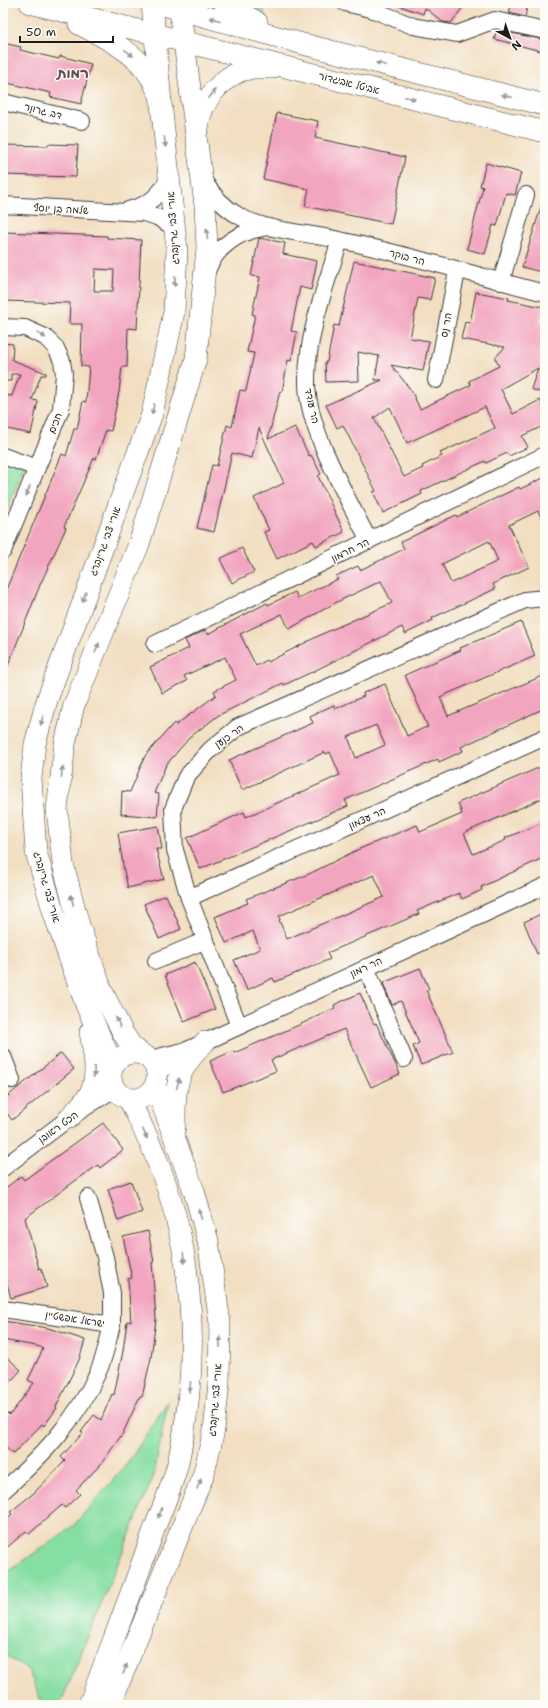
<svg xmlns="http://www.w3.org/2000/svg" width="548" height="1708" viewBox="0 0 548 1708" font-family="'Shantell Sans','Playpen Sans Hebrew',sans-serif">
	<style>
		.green { fill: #85dea3; stroke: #507d60 }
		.building { fill: #f2a5bf; fill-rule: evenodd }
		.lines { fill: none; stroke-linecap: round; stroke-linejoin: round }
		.minor-casing { stroke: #3c3935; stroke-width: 18 }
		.major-casing { stroke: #3c3935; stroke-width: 22 }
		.minor { stroke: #fff; stroke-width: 16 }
		.major { stroke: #fff; stroke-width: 21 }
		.oneway { fill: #999 }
		.labels { text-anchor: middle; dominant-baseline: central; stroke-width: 3; stroke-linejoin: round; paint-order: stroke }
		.street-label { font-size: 10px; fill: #1c1c1c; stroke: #fdfcf7 }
		.district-label { font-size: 14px; font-weight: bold; fill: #674c55; stroke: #fdfcf7 }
	</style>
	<rect width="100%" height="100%" fill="#fdfcf7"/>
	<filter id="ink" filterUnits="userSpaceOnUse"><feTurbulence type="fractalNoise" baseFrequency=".025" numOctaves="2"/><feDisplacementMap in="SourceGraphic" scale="8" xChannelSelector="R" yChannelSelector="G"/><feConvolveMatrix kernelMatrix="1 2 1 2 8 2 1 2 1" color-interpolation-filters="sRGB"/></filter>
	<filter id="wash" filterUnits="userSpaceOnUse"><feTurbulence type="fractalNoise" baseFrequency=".012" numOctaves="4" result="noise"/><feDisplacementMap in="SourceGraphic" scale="16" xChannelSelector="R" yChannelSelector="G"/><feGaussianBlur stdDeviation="0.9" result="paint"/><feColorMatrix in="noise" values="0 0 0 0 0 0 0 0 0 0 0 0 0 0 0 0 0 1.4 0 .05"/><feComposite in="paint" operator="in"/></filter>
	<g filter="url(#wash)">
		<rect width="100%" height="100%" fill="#f2dfc2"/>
		<path class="green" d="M224,3h41l-2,22z
			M3,456l22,8 -22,57z
			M168,1401l-14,74 -94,230h-17l-15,-35 -25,-16v-81l6,-2 64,-45 54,-62z"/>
		<g id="blocks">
			<path class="building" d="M397,3h69l-15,20 -8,-1 -18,-14 -2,6 -26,-9z
				M512,3h16l-3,14 -16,-4z
				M497,30l48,10v12l-51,-13z
				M3,43l18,4 -1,3 39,9 1,-3 31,8 -10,40 -31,-7 1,-4 -48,-11z
				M277,113l41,8 -3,17 90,19 -14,67 -86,-18 4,-17 -46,-10z
				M48,144l30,1 -2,32 -73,-2v-30l45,1z
				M486,163l35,10 -6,22 -9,-2 -9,33 -4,-1 -8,29 -18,-5 16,-62 -3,-1z
				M542,204h3v69l-23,-6z
				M3,232l104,4v2l34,2 -4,89 -9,-1 -1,39h-5l-3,25 -8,39 -5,-1 -10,29 -2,-1 -30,69 2,1 -26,57 -37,93v-81l59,-143 4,2 8,-27h3l6,-28 3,1 3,-35 -8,-1 1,-42h-13l1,-21 -67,-2zM95,269l19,1 -1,21h-19z
				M259,238l26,5 -2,11 34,7 -6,29 -11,-3 -9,44 6,1 -6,29 -3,-1 -6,32 -2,-1 -12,48 27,-12 14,29 2,-1 10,19 -3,2 26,56 -28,14 -3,-5 -36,18 -13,-27 5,-2 -15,-32 30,-15 -25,-55 -7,30 -20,-5 -18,79 -17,-4 15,-63 5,1 10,-41 5,2 8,-37 6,1 8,-38 -7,-1 8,-37 -3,-1 8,-37 -9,-1z
				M354,261l81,17 -5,22 -12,-2 -8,40 19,3 -6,30 -32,-6 20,25 9,19 51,-24 -2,-4 30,-15 -4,-8 10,-11 -44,-8 4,-17 5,1 6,-31 33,6 -1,2 35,7 -3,17 5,1v69l-14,-5 7,-21 -37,21 12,25 27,-14 5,11v14l-23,11 6,11 -19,9 -2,-3 -21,10 -1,-2 -64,30 1,3 -39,19 -10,-21 3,-1 -33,-66 -6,3 -11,-23 56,-25h-7l4,-24 -21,-4 1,29 -33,1 -1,-20h2l7,-37 5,1zM390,407l17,36 78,-36 10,21 -55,25 2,3 -20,10 1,2 -19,9 -30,-59z
				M3,343l10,1 -1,16 34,13v2h-5l-9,25 6,1 -7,33 -28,-6v-33l9,1 8,-22h-9v7h-8z
				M545,477v49l-7,-15 -29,14 20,42 -36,17 2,5 -63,29 1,2 -28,14 -3,-7 -88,44 -30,14 -1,-2 -64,32 -29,22 -24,28 -12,28 5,1 -2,23 -36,-3 1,-23 8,1 15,-36 29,-33 2,2 40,-30 -2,-4 22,-11 -11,-23 -41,19 3,5 -25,12 -12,-26 39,-19 -4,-8 17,-8 3,-2 3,4 59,-31 1,2 27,-13 3,6 40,-19 -2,-3 22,-10 2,4 44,-21 -3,-7 55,-27 1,2 62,-30 1,2zM489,541l9,20 -47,22 -9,-19zM381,581l11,22 -70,31 -54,28 -1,-2 -11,6 -16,-32 42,-20 7,15 48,-27z
				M242,548l12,24 -22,11 -12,-24z
				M521,622l14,34 -95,41 8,19 97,-41v33l-84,39 2,4 -24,11 -1,-3 -93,41 3,6 -148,63 -13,-31 57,-26 2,5 94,-42 -10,-23 -4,2 -1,-2 -83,38 -13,-30 84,-37 -3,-7 24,-11 1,4 29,-13 -1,-3 22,-9 22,52 17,-8 4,-1 -23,-52 56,-25 -1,-2zM376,725l9,20 -29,13 -8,-21z
				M545,765v32l-81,36 9,21 33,-14 -1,-2 40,-16v35l-64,30 1,3 -20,9 -3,-6 -42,18 2,3 -92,39 3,6 -55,23 -2,-4 -26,12 -13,-30 26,-11 -7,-18 -27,12 -11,-26 33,-14 -2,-4 63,-25 48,-24 60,-25 3,7 42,-18 -4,-11zM374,875l10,22 -97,42 -8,-19h1l-1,-4z
				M158,826l4,23h-6l8,30 -36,9 -4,-17 -6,-38z
				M166,895l15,34 -22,10 -15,-35z
				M545,912v38l-8,4 -13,-32z
				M195,962l20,47 -31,13 -19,-47z
				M420,968l9,21 -3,1 27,62 -32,13 -8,-19 6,-3 -18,-42 -9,4 -9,-22z
				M360,993l14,31 2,-1 24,51 -29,13 -27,-58 -73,31 5,11 -53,21 -13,-31 23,-10 1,2 65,-28 36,-17 -1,-3z
				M61,1053l13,16 -62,51 -9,-12v-8z
				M103,1123l20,27 -23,18 -2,-3 -23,16 -50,37 14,51 2,-1 6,19 -36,11 -8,-29v-79l18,-14 3,4z
				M131,1181l11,31 -24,9 -10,-32z
				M148,1231l6,31h-2l4,57 -5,39 -9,39 -2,-1 -17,37 -22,31 -25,26 4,4 -15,14 -3,-3 -33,29 -3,-3 -23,20v-29l9,-8 -2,-2 24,-19 31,-32 -4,-4 22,-24 -2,-1 13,-17 7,5 11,-26 2,1 9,-44 4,-30 4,1 -3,-43 4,-1 -9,-41z
				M3,1321l45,7 37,12 -6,20 -23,47 1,1 -13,18 -2,-2 -29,30 -10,-9v-27l5,-5 2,2 24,-32 -6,-3 15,-31 -2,-2 -38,-7z
				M3,1354l18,16 -18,20z"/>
		</g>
	</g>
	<g filter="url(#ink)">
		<use href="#blocks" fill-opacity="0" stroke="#3c3935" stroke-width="1"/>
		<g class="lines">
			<defs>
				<path id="minor" d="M345,3l26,6 42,17 44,8 38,-14 50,11
					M3,102l79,19
					M202,178c9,15 21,29 37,38 26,15 71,17 100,24 69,14 138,36 206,53
					M3,205l141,8 13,4 18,11
					M128,210c21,-5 32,-14 41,-33
					M340,240c-14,46 -34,95 -33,144 1,47 41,114 62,157
					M207,271c10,-26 33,-40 60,-44
					M501,282l25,-87
					M3,327l22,1 20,9 11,11 6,13 2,13 -3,35 -58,142
					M436,380l21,-109
					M3,456l34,12
					M155,644l390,-189
					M189,898l356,-161
					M156,961l50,-21
					M366,967l38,92
					M239,1026l-50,-128 -14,-48 -2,-41 13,-32 24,-27 28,-23 287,-127 20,-2
					M3,1056l9,24
					M150,1059l37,-9 18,-8 340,-156
					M157,1074l28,-22
					M3,1168l66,-50 45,-29
					M88,1198l17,59 7,36v32
					M3,1309l109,16c-4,15 -7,32 -14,47 -21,48 -56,84 -95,119"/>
				<path id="major" d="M30,3l515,129
					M224,3l33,19
					M167,6l136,38 242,61
					M79,24c30,16 65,31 78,66
					M198,129c2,-28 26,-57 55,-61 6,0 13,0 19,0
					M111 1076a23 23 0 1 1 46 0a23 23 0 1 1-46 0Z
					M140,1053l-9,-8 -8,-12 -21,-42 -23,-66 -16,-61 -6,-55 8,-65 9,-39 65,-161 57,-185 11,-111 -2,-43 -26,-202
					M113,1065l-27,-60 -31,-88 -19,-65 -5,-74 4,-34 12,-44 105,-286 22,-102 3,-62 -16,-147 -9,-100
					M69,1118c7,-8 18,-18 22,-27 8,-19 2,-41 -1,-59
					M175,1127c0,-41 0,-55 30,-85
					M89,1705c21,-57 43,-113 63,-170 9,-24 20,-48 26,-72 22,-99 18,-205 -20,-300 -8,-22 -19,-43 -29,-64
					M110,1705l94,-232 10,-43 5,-47 1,-60 -12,-82 -14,-50 -39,-106"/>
			</defs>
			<use href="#minor" class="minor-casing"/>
			<use href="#major" class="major-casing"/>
			<use href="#minor" class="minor"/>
			<use href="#major" class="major"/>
		</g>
		<defs><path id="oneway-solid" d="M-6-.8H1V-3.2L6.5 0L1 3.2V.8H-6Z"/></defs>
		<g class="oneway">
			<use href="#oneway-solid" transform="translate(215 19) rotate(-164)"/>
			<use href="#oneway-solid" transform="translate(129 53) rotate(36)"/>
			<use href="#oneway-solid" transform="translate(381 64) rotate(-166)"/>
			<use href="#oneway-solid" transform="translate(212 94) rotate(-53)"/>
			<use href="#oneway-solid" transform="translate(507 96) rotate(-166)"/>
			<use href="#oneway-solid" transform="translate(410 98) rotate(14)"/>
			<use href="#oneway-solid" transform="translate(165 142) rotate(83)"/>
			<use href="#oneway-solid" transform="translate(207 234) rotate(-94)"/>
			<use href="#oneway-solid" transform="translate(175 281) rotate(93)"/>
			<use href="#oneway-solid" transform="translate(41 335) rotate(30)"/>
			<use href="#oneway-solid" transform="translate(153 409) rotate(103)"/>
			<use href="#oneway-solid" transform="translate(28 491) rotate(112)"/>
			<use href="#oneway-solid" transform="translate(84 597) rotate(110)"/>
			<use href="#oneway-solid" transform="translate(97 648) rotate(-68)"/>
			<use href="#oneway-solid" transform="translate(42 720) rotate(105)"/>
			<use href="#oneway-solid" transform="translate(62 772) rotate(-83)"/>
			<use href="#oneway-solid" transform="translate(72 900) rotate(-105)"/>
			<use href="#oneway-solid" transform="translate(118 1022) rotate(-116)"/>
			<use href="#oneway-solid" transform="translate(94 1072) rotate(92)"/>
			<use href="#oneway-solid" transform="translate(178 1083) rotate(-76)"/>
			<use href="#oneway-solid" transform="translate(145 1134) rotate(65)"/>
			<use href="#oneway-solid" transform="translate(200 1214) rotate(-105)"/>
			<use href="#oneway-solid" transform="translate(184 1258) rotate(81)"/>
			<use href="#oneway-solid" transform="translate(220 1342) rotate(-89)"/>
			<use href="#oneway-solid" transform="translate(190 1387) rotate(96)"/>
			<use href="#oneway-solid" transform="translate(199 1484) rotate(-67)"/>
			<use href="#oneway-solid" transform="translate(160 1513) rotate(110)"/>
			<use href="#oneway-solid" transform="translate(125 1669) rotate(-69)"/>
		</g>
	</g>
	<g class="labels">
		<g class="street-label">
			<text transform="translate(349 83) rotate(14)">אביטל אביגדור</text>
			<text transform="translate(43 111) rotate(14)">דב גרונר</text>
			<text transform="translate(61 209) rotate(3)">שלמה בן יוסף</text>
			<text transform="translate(173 228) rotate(-94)">אורי צבי גרינברג</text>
			<text transform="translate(407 257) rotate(15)">הר בוקר</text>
			<text transform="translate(446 325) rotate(-79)">הר נס</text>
			<text transform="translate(312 406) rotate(78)">הר עודד</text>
			<text transform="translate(55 423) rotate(-68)">חכים</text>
			<text transform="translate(105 541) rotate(-70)">אורי צבי גרינברג</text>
			<text transform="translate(350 550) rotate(-26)">הר חרמון</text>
			<text transform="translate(229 736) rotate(-35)">הר כנען</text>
			<text transform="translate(367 818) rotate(-24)">הר עצמון</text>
			<text transform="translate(47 887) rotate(74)">אורי צבי גרינברג</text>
			<text transform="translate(366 967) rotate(-25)">הר רמון</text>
			<text transform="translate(58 1127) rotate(-36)">הכט ראובן</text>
			<text transform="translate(75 1319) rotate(9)">ישראל אפשטיין</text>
			<text transform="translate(215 1400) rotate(-85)">אורי צבי גרינברג</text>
		</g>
		<g class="district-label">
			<text x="73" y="73">רמות</text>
		</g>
	</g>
	<rect width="548" height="1708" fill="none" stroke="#fdfcf7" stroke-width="16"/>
	<g transform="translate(510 38) rotate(139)" stroke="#fdfcf7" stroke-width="3" paint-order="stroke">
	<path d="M0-3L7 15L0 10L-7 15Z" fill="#1c1c1c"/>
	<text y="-6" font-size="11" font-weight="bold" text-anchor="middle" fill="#1c1c1c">N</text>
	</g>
	<path d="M20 36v6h93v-6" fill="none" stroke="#1c1c1c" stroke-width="2"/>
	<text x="26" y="36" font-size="12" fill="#1c1c1c" stroke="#fdfcf7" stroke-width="3" paint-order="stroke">50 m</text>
</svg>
